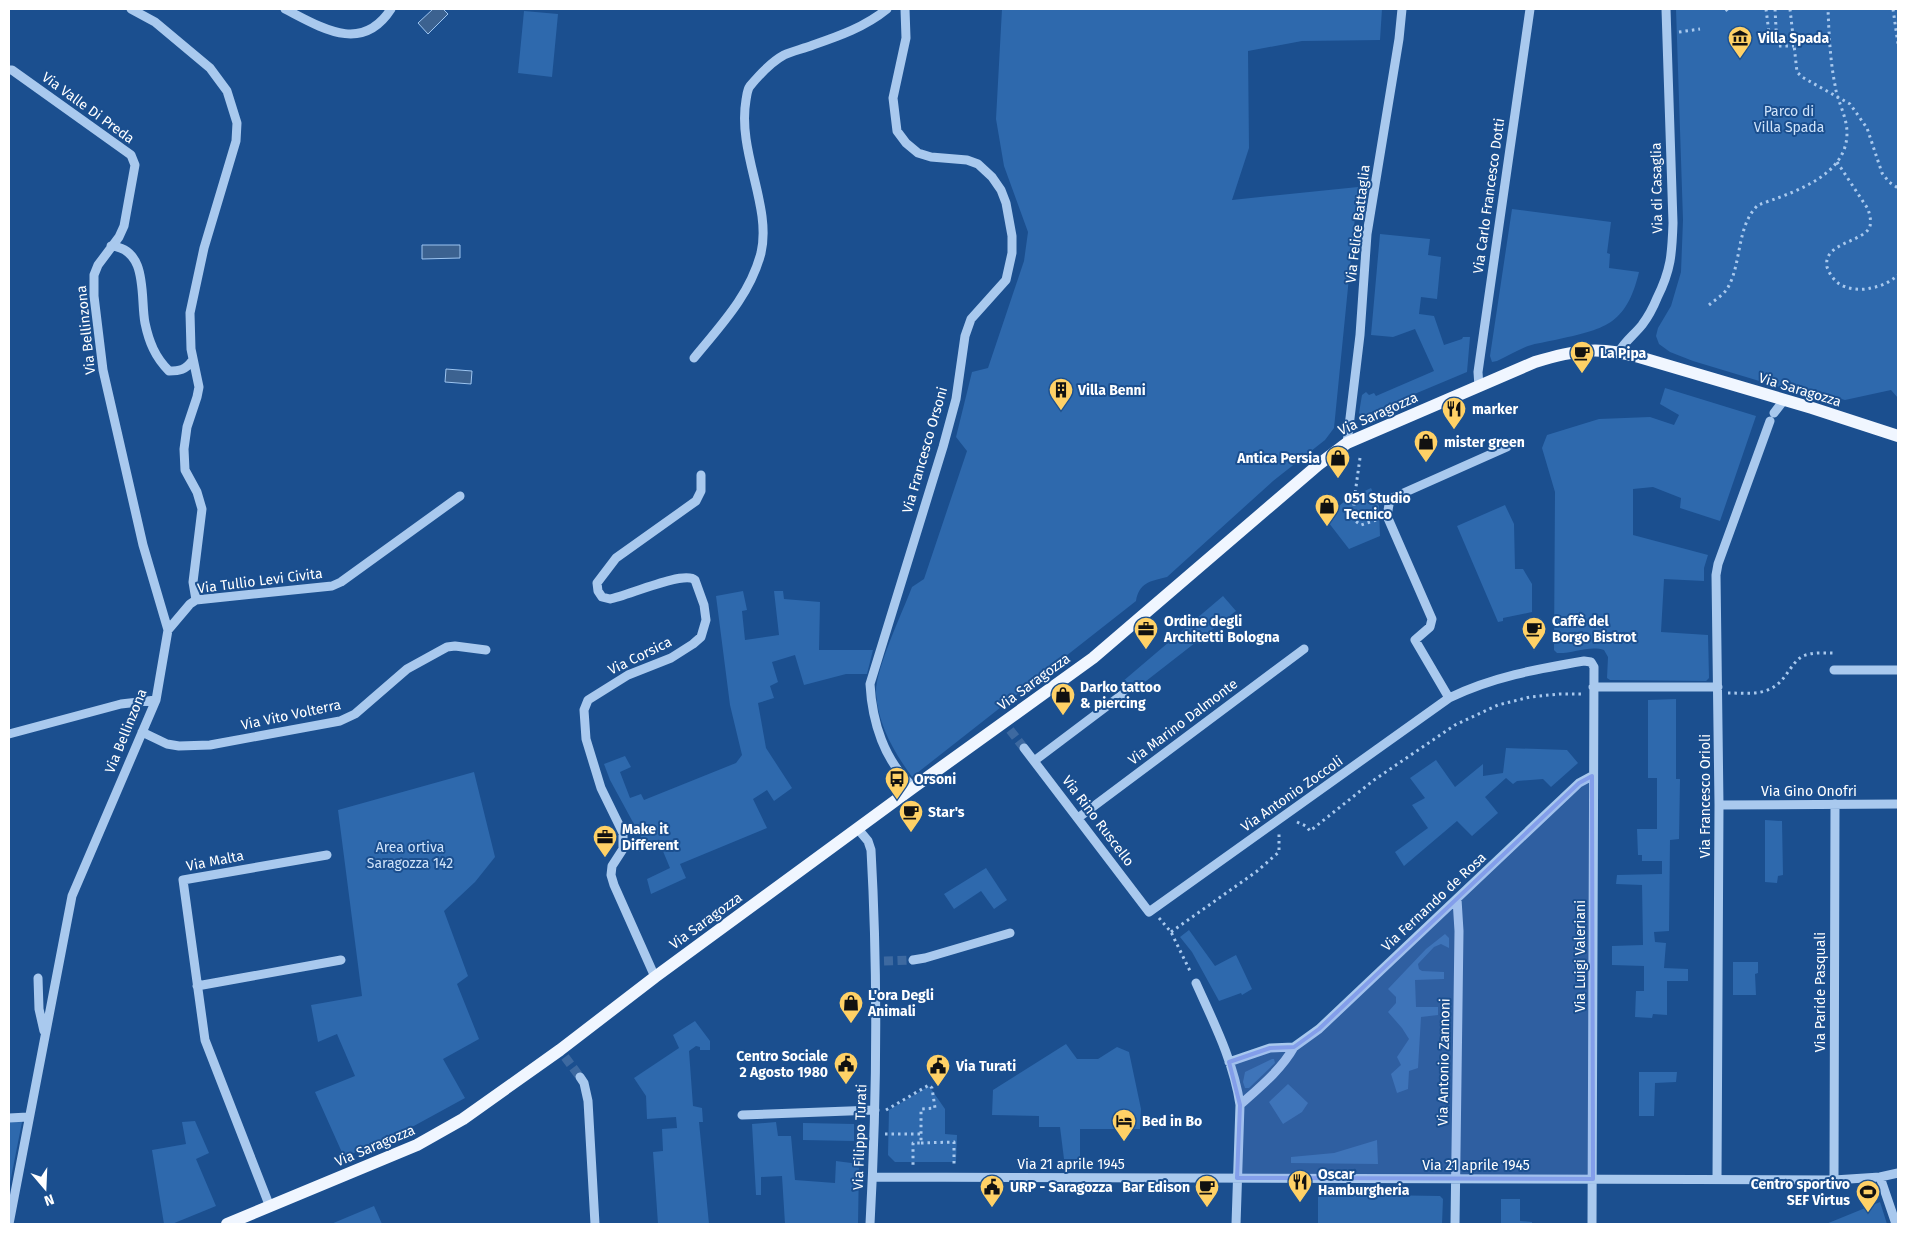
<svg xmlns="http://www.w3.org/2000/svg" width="1907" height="1233" viewBox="0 0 1907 1233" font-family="'Fira Sans',sans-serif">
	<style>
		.green { fill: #2e69ad }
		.water { fill: #3c6290; stroke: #9cc4f0 }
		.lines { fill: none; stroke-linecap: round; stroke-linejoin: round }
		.minor-tunnel { stroke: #3d69a0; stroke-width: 9; stroke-dasharray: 9 4.5; stroke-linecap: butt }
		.path { stroke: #a9c9ee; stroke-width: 3; stroke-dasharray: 2.5 4; stroke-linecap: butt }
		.minor { stroke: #a9c9ee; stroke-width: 9 }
		.major { stroke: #f0f6ff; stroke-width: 12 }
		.marked { fill: #839eea; fill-opacity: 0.2; stroke: #839eea; stroke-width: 4; stroke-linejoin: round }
		.labels { text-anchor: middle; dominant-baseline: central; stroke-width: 4; stroke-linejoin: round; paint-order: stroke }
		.poi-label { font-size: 14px; font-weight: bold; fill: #fff; stroke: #1b4f8f; text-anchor: start }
		.street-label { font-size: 14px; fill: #fff; stroke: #1b4f8f }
		.park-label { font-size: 14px; fill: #cfe3fa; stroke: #1b4f8f }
	</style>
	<rect width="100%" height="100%" fill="#1b4f8f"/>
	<path class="green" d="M1002,9h380l-2,31 -78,1 -54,10 1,97 -17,52 126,-13 -24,241 -9,12 -52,41 -106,96c-17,4 -28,6 -31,24l-224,176c-18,-25 -34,-52 -36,-84 -1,-23 27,-82 36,-106l12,-8 43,-128 -11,-14 16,-65 16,-4 36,-107 4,-29 -24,-66 -8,-47z
		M1676,9h222v389l-7,-8 -46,10 -33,-10 -10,4 -109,-33 -23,-9 -11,-8 -3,-8 2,-8 13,-22 10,-34 2,-52z
		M524,11l34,3 -6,63 -34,-4z
		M1512,209l99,13 -4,31 3,1 -1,14 30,4c-13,54 -35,57 -84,68 -9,2 -18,3 -27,6 -10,4 -20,10 -31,15l-5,1 -2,-6z
		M1380,234l50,5 -2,16 13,2 -4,42 -16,-2 -2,17 15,2 10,29 18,-6 1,-2h7l-3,35 -105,44 -3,-3 3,-18 4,-3 3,3 5,-2 2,3 58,-25 -19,-42 -22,8 -22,-2z
		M1665,388l91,28 -36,105 -40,-13 1,-10 -28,-11 -20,2v46l75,20 -4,13v13l-40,-2 -3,53 47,3 1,43 -3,3 -96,-1 -3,-2 1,-21 -4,-7c-15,-5 -32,4 -47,3l-3,-3 1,-158 -13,-44 5,-13 52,-16 51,-2 24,8 5,-10 -19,-11z
		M1371,488l8,18 1,30 -31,13 -24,-31 21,-18z
		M1505,505l9,19 1,45h8l9,15v28l-29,6v3l-5,1 -41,-96z
		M743,591l4,19 -5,1 3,29 34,-5 -5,-44h9l1,8 36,3 -1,48h54l-6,24h-21l-42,11 -9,-30 -23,7 6,20 -8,4 4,12 -16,5 8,45 26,40 -18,13 -7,-11 -14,9 14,29 -87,36 6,14 -35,16 -4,-15 23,-11 -10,-24 -21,8 -1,-5 3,-10 -31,-57 -6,-16 21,-8 6,11 -11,5 10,26 11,-4 3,6 92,-37 6,-8 -12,-50 -14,-109z
		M1223,596l13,15 -104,81 -10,-10z
		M1676,699v80h4l-1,60 -9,1 -1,91 -15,1 1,10 11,1 -2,25 24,1v12h-21v34l-14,-1 -1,4 -17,-1 1,-26h8v-25l-32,-1v-19l31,-1 -1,-60 -26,-1 1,-9 45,-1v-13h-20v-6h-4l-1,-26h20v-51h-9v-78z
		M1506,748l61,2 11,13 -27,24 -8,-8 -26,2 -4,3 -7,-6 -21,19 13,16 -26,23 -15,-15 -53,45 -9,-14 33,-24 -16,-23 13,-7 -15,-20 26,-18 19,27 28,-23v12l20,-3z
		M474,772l21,85 -20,25 -31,29 24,65 -11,8 22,55 -36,20 22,39 -64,35 -57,24 -29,-65 40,-16 -18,-42 -19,8 -7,-37 51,-9 -24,-186z
		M1765,820l17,1 1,54 -5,1 -1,7 -12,-1z
		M986,868l21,32 -13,9 -13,-18 -27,18 -10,-15z
		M1189,930l26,36 21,-11 16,34 -10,6 -1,-2 -22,8 -27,-49 -12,-15z
		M1445,934l4,4v10l-8,-4 -7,3 -16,17 1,5 3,2 22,1v7l-29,1 1,27h22v8l-17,2 -3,51 -9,3 -1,18 -11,4 -6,-19 10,-9 -4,-8 12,-18 -7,-11 -14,-16 8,-9v-6l-8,-8 38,-40z
		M1733,962h25v11l-3,1 1,21h-23z
		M695,1021l15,20v9h-10v-3l-4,-1 -7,5 4,55 9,2 1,14h-4l10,102h-51l-5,-72 10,-1 -1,-22 15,-1 -1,-11 -29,2 -1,-23 -12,-18 45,-30 -6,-13z
		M1066,1044l11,15h21l19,-12 12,5 12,57 -1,20h-60v30h-16l-4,-32h-21v-11l-47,-1 1,-25z
		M1272,1059h2l1,4 -26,25h-4l-2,-6 2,-10z
		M1639,1072h38l-1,10 -21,1 -1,33h-15z
		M1288,1084l20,19 -6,9 -19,12 -14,-22z
		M929,1086l16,23v25l12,1 -1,27h-61l-7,-7 1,-45z
		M23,1117l-14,71v-70z
		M195,1121l14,32 -13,6 20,47 -44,18h-8l-12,-74 34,-6 -4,-22z
		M776,1122l2,14h13l4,44 40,3 1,-22 23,3 -1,60h-73l-3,-48 -21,1v18h-5l-4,-71z
		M803,1123l51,1v17l-51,-1z
		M1377,1140l1,24 -87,-1v-6l43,-4z
		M1318,1194l122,2 3,3 -1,25h-124z
		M1501,1199h19v22l12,1v2h-31z
		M1880,1202l7,22h-61z
		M374,1206l8,18h-51z"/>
	<path class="water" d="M433,9h10l5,5 -20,20 -10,-11z
		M422,245h38v13l-38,1z
		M446,369l26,2 -1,13 -26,-2z"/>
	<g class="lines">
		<path class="minor-tunnel" d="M1010,730l14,18
			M884,961l29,-1
			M565,1057l15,20"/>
		<path class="path" d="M1726,9l3,4
			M1766,9l3,24 8,-1
			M1775,9l2,37h17
			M1790,9l7,63 5,5 48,27 17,24 15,45 7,9 9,6
			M1893,9l5,35
			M1679,32l21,-3
			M1837,162l31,47c2,7 5,16 -1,22 -12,12 -44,14 -40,36 2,6 6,12 11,16 8,6 23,8 33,5 11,-2 19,-6 27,-13
			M1709,305c6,-5 14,-10 18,-16 15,-24 9,-63 31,-84 33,-12 89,-28 89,-72 0,-17 -10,-32 -12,-48 -5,-25 -6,-51 -7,-76
			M1360,458l-6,43v19l7,5 15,-5
			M1728,693c14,0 30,2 42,-4 16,-7 20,-26 33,-33 9,-4 21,-3 31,-3
			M1297,822l9,4 4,5 64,-51 81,-55 43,-20 32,-8 29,-3h25
			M1159,918l12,14 20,41
			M1171,932l85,-60 23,-20v-19
			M886,1110l43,-25 3,3 3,20 -14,1v34h-8v22
			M885,1134h36
			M921,1143l33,-1v23"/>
		<path class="minor" d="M131,9l24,13 55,46 17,23 10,32 -1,18 -32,107 -14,65 1,36 8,38 -2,10 -10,30 -3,22 1,21 12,22 5,17 -9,73 3,18
			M285,9c37,19 77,45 106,0
			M905,9l1,29 -13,60 4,33 9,12 12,10 13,4 36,3 11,4 14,13 9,13 5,13 6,33v17l-6,27 -35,39 -6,17 -9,63 -13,48 -73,237c2,37 14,78 44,103
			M9,70h3l119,85 4,10 -11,61 -5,11 -21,28 -4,10v21l9,74 40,175 25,85 -12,70 -84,196 -63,328
			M111,246c38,3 29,52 34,77 4,19 10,34 24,48 11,0 16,-1 23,-10
			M1619,352c6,-11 15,-17 23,-27 6,-8 11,-17 15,-27 14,-28 15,-44 16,-75l-7,-214
			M694,358c27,-33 56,-63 67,-105 11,-47 -24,-101 -15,-153 1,-5 1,-10 4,-14 10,-12 21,-24 34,-31 8,-4 19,-6 29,-10 26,-9 52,-18 74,-36
			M1479,387l-1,-15 52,-363
			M1774,413l10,-13
			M1347,443l13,-108 7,-101 32,-195 3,-30
			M168,630l22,-26 6,-4 136,-14 9,-4 119,-86
			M1834,670h64
			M1593,687h125
			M1449,698l-34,-58 15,-13 2,-8 -45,-103 3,-17 117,-52
			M142,732l25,12 12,2 31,-1 130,-24 15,-7 52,-45 40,-22 8,-1 31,4
			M9,734l112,-30 35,-4
			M1024,748l125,164 300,-214c43,-21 88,-29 135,-37l7,1 3,5 -2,557
			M1034,761l89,-67
			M1719,805l179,-1
			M1078,818l226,-169
			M858,829l10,12 3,9c7,125 6,249 -1,374
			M913,960l12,-2 85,-25
			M655,977l-41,-92 -3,-10 1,-9 11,-17v-16l-22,-45 -15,-49 -2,-29 4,-10 40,-25 43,-17 22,-14 8,-7 5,-17 -2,-15 -9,-25c-11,-10 -68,16 -85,19l-8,-2 -4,-6 -1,-8 19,-25 80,-57 5,-10v-16
			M38,978l1,31 5,22
			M1196,983c17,38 38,79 44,122l-4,119
			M197,986l144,-26
			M1229,1062l41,-14 24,-1 25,-18 260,-246 13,-7
			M580,1077l4,6 4,18 7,123
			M1240,1105c20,-18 41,-35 54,-58
			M742,1115l133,-5
			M9,1118l19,-1
			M873,1177l961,3 46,-3 18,-4
			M1880,1177l16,47
			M1717,1179l2,-374 -3,-230 2,-11 52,-143
			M1834,1180l1,-376
			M270,1207l-65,-167 -22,-160 144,-25
			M1455,1224l4,-293 -2,-32"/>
		<path class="major" d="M227,1224l190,-79 46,-26 97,-69 95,-73 259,-190 179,-129 225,-193 29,-22 188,-81c40,-12 63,-16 104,-5l173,51 86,28"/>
	</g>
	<path class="marked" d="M1592,776l1,403 -356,-1 3,-73 -11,-43 41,-14 24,-1 25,-18 260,-246z"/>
	<defs>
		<symbol id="museum-pin" viewBox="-11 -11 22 30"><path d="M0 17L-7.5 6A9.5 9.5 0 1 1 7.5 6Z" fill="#ffd166" stroke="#1b4f8f"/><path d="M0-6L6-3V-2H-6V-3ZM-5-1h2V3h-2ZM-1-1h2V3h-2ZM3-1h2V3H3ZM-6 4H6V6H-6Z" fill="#111"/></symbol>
		<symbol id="cafe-pin" viewBox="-11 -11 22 30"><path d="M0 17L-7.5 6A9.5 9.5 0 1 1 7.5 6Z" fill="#ffd166" stroke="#1b4f8f"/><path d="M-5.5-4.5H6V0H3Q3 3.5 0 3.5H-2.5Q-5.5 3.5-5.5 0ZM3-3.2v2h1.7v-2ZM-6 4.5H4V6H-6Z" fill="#111"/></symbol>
		<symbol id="building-pin" viewBox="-11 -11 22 30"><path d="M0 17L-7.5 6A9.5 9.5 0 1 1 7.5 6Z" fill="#ffd166" stroke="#1b4f8f"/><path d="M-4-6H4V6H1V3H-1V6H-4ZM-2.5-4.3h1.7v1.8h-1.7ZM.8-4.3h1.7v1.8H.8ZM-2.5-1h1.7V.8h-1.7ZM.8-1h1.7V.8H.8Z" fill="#111"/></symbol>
		<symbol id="restaurant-pin" viewBox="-11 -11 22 30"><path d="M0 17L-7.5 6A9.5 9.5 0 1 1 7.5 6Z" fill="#ffd166" stroke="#1b4f8f"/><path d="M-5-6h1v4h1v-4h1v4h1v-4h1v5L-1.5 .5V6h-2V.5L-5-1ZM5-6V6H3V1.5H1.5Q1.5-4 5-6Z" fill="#111"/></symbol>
		<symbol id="shop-pin" viewBox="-11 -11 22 30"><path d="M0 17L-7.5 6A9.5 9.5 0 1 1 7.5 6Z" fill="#ffd166" stroke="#1b4f8f"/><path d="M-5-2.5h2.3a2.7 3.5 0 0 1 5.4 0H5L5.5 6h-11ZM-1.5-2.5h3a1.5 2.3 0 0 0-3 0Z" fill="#111"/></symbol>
		<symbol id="office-pin" viewBox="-11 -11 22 30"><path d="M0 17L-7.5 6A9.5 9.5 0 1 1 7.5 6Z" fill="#ffd166" stroke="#1b4f8f"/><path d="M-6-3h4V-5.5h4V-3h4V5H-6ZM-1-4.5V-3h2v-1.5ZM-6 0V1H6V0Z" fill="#111"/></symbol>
		<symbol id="bus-pin" viewBox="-11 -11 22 30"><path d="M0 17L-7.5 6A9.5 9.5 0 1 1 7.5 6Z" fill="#ffd166" stroke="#1b4f8f"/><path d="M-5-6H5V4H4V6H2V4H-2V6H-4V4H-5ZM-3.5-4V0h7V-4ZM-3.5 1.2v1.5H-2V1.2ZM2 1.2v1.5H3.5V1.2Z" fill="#111"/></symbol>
		<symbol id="civic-pin" viewBox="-11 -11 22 30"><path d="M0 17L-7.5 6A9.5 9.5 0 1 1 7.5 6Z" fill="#ffd166" stroke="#1b4f8f"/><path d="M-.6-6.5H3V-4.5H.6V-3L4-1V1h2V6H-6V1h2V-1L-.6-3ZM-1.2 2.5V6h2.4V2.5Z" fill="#111"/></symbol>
		<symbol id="hotel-pin" viewBox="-11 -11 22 30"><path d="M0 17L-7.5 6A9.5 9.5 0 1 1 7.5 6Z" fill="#ffd166" stroke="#1b4f8f"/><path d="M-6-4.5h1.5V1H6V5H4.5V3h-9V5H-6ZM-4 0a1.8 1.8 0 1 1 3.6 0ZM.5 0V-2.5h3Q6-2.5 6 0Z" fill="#111"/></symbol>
		<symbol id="stadium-pin" viewBox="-11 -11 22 30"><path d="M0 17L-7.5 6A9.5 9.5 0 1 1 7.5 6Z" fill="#ffd166" stroke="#1b4f8f"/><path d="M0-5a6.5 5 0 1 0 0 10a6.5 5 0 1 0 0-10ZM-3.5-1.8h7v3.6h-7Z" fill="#111"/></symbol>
	</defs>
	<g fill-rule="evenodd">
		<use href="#museum-pin" x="1726" y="24" width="28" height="38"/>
		<use href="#cafe-pin" x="1568" y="339" width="28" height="38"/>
		<use href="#building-pin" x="1047" y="376" width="28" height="38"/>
		<use href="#restaurant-pin" x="1440" y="395" width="28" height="38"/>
		<use href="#shop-pin" x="1412" y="428" width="28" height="38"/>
		<use href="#shop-pin" x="1324" y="444" width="28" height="38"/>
		<use href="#shop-pin" x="1313" y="492" width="28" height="38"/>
		<use href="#office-pin" x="1132" y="615" width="28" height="38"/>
		<use href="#cafe-pin" x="1520" y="615" width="28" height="38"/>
		<use href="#shop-pin" x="1049" y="681" width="28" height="38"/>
		<use href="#bus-pin" x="883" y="765" width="28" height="38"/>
		<use href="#cafe-pin" x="897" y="798" width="28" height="38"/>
		<use href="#office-pin" x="591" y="823" width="28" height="38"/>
		<use href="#shop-pin" x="837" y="989" width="28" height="38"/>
		<use href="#civic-pin" x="832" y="1050" width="28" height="38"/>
		<use href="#civic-pin" x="924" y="1052" width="28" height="38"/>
		<use href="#hotel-pin" x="1110" y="1107" width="28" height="38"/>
		<use href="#restaurant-pin" x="1286" y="1168" width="28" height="38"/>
		<use href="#civic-pin" x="978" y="1173" width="28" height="38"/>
		<use href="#cafe-pin" x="1193" y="1173" width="28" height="38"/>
		<use href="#stadium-pin" x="1854" y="1178" width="28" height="38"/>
	</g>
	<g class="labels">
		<g class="poi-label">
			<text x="1758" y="38">Villa Spada</text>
			<text x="1600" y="353">La Pipa</text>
			<text x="1078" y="390">Villa Benni</text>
			<text x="1472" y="409">marker</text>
			<text x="1444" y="442">mister green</text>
			<text x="1320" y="458" text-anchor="end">Antica Persia</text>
			<text x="1344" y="498">051 Studio<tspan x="1344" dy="16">Tecnico</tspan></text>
			<text x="1164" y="621">Ordine degli<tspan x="1164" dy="16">Architetti Bologna</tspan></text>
			<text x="1552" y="621">Caffè del<tspan x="1552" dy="16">Borgo Bistrot</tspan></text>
			<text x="1080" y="687">Darko tattoo<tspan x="1080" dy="16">&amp; piercing</tspan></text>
			<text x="914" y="779">Orsoni</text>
			<text x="928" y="812">Star's</text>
			<text x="622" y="829">Make it<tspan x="622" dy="16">Different</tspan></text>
			<text x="868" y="995">L'ora Degli<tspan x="868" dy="16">Animali</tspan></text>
			<text x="828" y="1056" text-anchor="end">Centro Sociale<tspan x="828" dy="16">2 Agosto 1980</tspan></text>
			<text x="956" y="1066">Via Turati</text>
			<text x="1142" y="1121">Bed in Bo</text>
			<text x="1318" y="1174">Oscar<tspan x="1318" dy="16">Hamburgheria</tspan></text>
			<text x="1850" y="1184" text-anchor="end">Centro sportivo<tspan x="1850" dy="16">SEF Virtus</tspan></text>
			<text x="1010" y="1187">URP - Saragozza</text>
			<text x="1190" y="1187" text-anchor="end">Bar Edison</text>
		</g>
		<g class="street-label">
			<text transform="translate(88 108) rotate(36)">Via Valle Di Preda</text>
			<text transform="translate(1657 188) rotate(-91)">Via di Casaglia</text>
			<text transform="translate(1489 196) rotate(-82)">Via Carlo Francesco Dotti</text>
			<text transform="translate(1358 224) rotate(-83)">Via Felice Battaglia</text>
			<text transform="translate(86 330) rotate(-96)">Via Bellinzona</text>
			<text transform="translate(1800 390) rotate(17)">Via Saragozza</text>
			<text transform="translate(1378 414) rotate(-24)">Via Saragozza</text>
			<text transform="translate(925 450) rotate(-74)">Via Francesco Orsoni</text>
			<text transform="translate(260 581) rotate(-7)">Via Tullio Levi Civita</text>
			<text transform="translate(640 656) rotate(-26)">Via Corsica</text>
			<text transform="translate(1034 682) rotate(-36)">Via Saragozza</text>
			<text transform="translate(291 715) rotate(-12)">Via Vito Volterra</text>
			<text transform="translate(1183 722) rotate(-37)">Via Marino Dalmonte</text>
			<text transform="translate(126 731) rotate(-68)">Via Bellinzona</text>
			<text x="1809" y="791">Via Gino Onofri</text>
			<text transform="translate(1292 794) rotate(-35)">Via Antonio Zoccoli</text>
			<text transform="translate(1705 796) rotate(-90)">Via Francesco Orioli</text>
			<text transform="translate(1098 821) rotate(53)">Via Rino Ruscello</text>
			<text transform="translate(215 861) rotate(-11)">Via Malta</text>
			<text transform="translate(1434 902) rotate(-43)">Via Fernando de Rosa</text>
			<text transform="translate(706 921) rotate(-36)">Via Saragozza</text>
			<text transform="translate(1580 956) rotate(-90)">Via Luigi Valeriani</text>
			<text transform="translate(1820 992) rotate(-90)">Via Paride Pasquali</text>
			<text transform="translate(1444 1062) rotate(-89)">Via Antonio Zannoni</text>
			<text transform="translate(860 1137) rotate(-88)">Via Filippo Turati</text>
			<text transform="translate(375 1146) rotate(-23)">Via Saragozza</text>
			<text x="1071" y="1164">Via 21 aprile 1945</text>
			<text x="1476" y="1165">Via 21 aprile 1945</text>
		</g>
		<g class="park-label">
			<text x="1789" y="111">Parco di<tspan x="1789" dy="16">Villa Spada</tspan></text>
			<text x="410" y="847">Area ortiva<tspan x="410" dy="16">Saragozza 142</tspan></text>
		</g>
	</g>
	<rect width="1907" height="1233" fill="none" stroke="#ffffff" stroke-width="20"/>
	<g transform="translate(45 1188) rotate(161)" stroke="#1b4f8f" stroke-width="4" paint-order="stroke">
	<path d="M0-4L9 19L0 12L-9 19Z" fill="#ffffff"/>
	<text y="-8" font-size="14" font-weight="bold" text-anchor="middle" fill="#ffffff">N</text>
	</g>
</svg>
